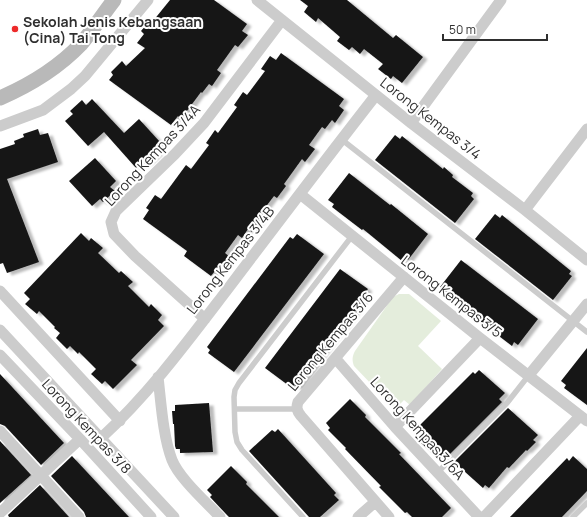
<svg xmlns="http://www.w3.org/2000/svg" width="587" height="517" viewBox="0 0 587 517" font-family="Manrope,sans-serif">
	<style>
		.green { fill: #e4eddc }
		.building { fill: #161616; filter: url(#shadow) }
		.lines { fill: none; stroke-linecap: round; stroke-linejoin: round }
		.lane { stroke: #ccc; stroke-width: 5.5 }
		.street { stroke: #ccc; stroke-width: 11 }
		.secondary { stroke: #b9b9b9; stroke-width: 15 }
		.poi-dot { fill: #ed2a2a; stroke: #fff; stroke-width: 1.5 }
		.labels { text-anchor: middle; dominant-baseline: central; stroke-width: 4; stroke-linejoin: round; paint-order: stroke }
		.poi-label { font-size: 14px; font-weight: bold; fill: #2f2f2f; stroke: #fff; text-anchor: start }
		.street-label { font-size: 14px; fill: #2f2f2f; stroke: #fff }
	</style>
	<defs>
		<filter id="shadow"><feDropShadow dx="4.5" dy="2.5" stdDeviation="1" flood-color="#0004"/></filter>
	</defs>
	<rect width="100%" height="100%" fill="#fff"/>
	<path class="green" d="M399,294h10l32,27 -23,25 24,23 -32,36 -6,-5 -9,9 -41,-43c-2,-6 -2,-9 1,-15l38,-54z"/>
	<path class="building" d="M170,0h44l33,24 -5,7 6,4 -10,12 -3,-2 -18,25 4,3 -9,13 -3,-2 -7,9 -1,-1 -20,27 -3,-3 -7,9 -62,-45 4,-5 -2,-3 11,-11 4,5 19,-18 -8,-5 7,-9 -3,-3 10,-12 2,2z
		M300,0h47l46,38 3,-3 27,22 -21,26 -9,-7 -2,3 -13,-10 5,-5 -19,-15 -4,5 -8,-7 -3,3 -12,-9 3,-4 -22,-19 -2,4 -12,-10 4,-6z
		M281,53l63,46 -5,7 5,4 -9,13 -3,-3 -7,9 -3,-2 -13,18 6,4 -10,13 -3,-3 -18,25 2,2 -9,12 -3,-2 -16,21 3,2 -9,13 -4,-3 -6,9 -4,-3 -13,18 5,4 -9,12 -3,-2 -7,9 -27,-20 3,-5 -44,-32 6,-9 -3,-2 9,-13 6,4 25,-34 5,4 18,-24 -3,-2 9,-13 3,3 19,-26 -3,-2 9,-13 4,3 18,-24 -4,-2 9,-13 6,4z
		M92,99l32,34 15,-14 21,23 -6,6 4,5 -11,10 -3,-3 -8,8 -32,-36 -16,14 -23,-25 8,-7 -3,-3 12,-11 4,5z
		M38,129l2,6 8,-2 10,29 -51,17 32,83 -32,11 -4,-10 -3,1v-115l15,-5 -1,-3 10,-4 -1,-3z
		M395,135l5,4 2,-3 41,33 1,-2 9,8 -1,2 21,16 -2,3 3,3 -19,24 -80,-63z
		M95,158l21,23 -6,6 5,4 -12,11 -3,-3 -8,7 -23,-25z
		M349,173l41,32 1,-1 37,30 -20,26 -3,-3 -3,4 -39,-32 -1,1 -30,-23 2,-3 -6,-4z
		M495,214l5,4 2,-3 69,56 -2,3 3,2 -19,24 -78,-61z
		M81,233l8,8 2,-3 12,10 -5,5 21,20 2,-2 12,11 -5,4 21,21 2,-3 11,11 -4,5 6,6 -33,34 6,5 -24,24 -8,-8 -3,3 -11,-10 5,-5 -17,-17 -1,2 -8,-8 -3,3 -11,-11 4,-5 -6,-5 1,-1 -16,-16 -2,3 -12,-10 5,-5 -6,-6z
		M297,234l27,20 -90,118 -26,-19 2,-3 -3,-3 83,-110 3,2z
		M461,260l77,59 -20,26 -4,-3 -2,4 -69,-53 2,-3 -5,-3z
		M340,269l28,20 -4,5 2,2 -22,31 -1,-1 -15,20 -30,42 -4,-3 -2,3 -27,-20z
		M587,348v57l-23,-17 2,-3 -5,-4z
		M479,370l26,23 -6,6 3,3 -54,54 -3,-3 -6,7 -24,-23 3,-3 -4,-3 59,-59 2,2z
		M0,374l64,69 -23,22 -36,-39 -5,-2z
		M350,399l16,16 -1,2 36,36 -2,1 52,54 -9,9h-30l-5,-5 -2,1 -26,-26 2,-1 -36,-37 1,-1 -18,-18 2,-2 -4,-5z
		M209,403l4,49 -33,1v-4h-4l-1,-3 -1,-22h-1l-1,-13h3v-6z
		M508,408l30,27 -5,5 3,2 -9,9 -1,-1 -17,18 -2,-1 -18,21 -4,-3 -2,3 -29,-26z
		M278,429l58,64 -2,2 5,5 -19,17h-11l-60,-66 23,-21 3,2z
		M0,441l31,34 -31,28z
		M72,456l57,61h-43l-2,-5 -33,-36z
		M573,456l14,13v22l-25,26h-52l57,-59 2,3z
		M231,466l16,16 -1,2 33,33h-50l-3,-3 -16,-17 2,-2 -5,-5z
		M40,485l29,32h-60l-1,-2z"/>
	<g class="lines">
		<path class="lane" d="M341,139l246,193
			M235,409h62
			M437,473l70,-70 22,-28
			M303,517l-61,-67 -5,-8 -2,-10 -1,-35 1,-7 4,-7 113,-147
			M573,517l14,-14"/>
		<path class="street" d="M257,0l154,123 114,87 62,50
			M411,123l90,-123
			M0,126l43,-16 28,-21 14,-13 63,-76
			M300,194l180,144 107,83
			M525,210l62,-81
			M0,291l120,130
			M205,319l-70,-63 -21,-22 -3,-12 5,-11 59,-57 29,-31 78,-103
			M0,330l174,187
			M0,355l80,84 71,78
			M336,359l59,68 84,90
			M529,375l58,-71
			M158,377c3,25 5,60 14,83 7,18 34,42 48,57
			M395,427l85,-89
			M0,431l79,86
			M101,438c48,-44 87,-97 126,-148 49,-65 99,-131 149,-195
			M0,513l80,-74
			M358,517l17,-15
			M389,517l-88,-101c-4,-5 -5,-8 -3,-14l106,-125
			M484,517l96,-101"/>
		<path class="secondary" d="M0,98c30,-13 58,-30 81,-54 12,-14 22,-30 33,-44"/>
	</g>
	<circle class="poi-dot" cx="15" cy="29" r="4"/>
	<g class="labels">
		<g class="poi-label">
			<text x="23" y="21">Sekolah Jenis Kebangsaan<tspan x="23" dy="16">(Cina) Tai Tong</tspan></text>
		</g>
		<g class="street-label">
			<text transform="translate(431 118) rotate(38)">Lorong Kempas 3/4</text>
			<text transform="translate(152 155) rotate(-47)">Lorong Kempas 3/4A</text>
			<text transform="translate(230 260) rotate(-52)">Lorong Kempas 3/4B</text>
			<text transform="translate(452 296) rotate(38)">Lorong Kempas 3/5</text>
			<text transform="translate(330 341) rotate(-50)">Lorong Kempas 3/6</text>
			<text transform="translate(87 426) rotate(47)">Lorong Kempas 3/8</text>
			<text transform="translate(418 428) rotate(48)">Lorong Kempas 3/6A</text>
		</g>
	</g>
	<path d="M443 34v6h104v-6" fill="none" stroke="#2f2f2f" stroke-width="2"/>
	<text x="449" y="34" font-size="12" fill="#2f2f2f" stroke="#ffffff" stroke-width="3" paint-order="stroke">50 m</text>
</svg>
